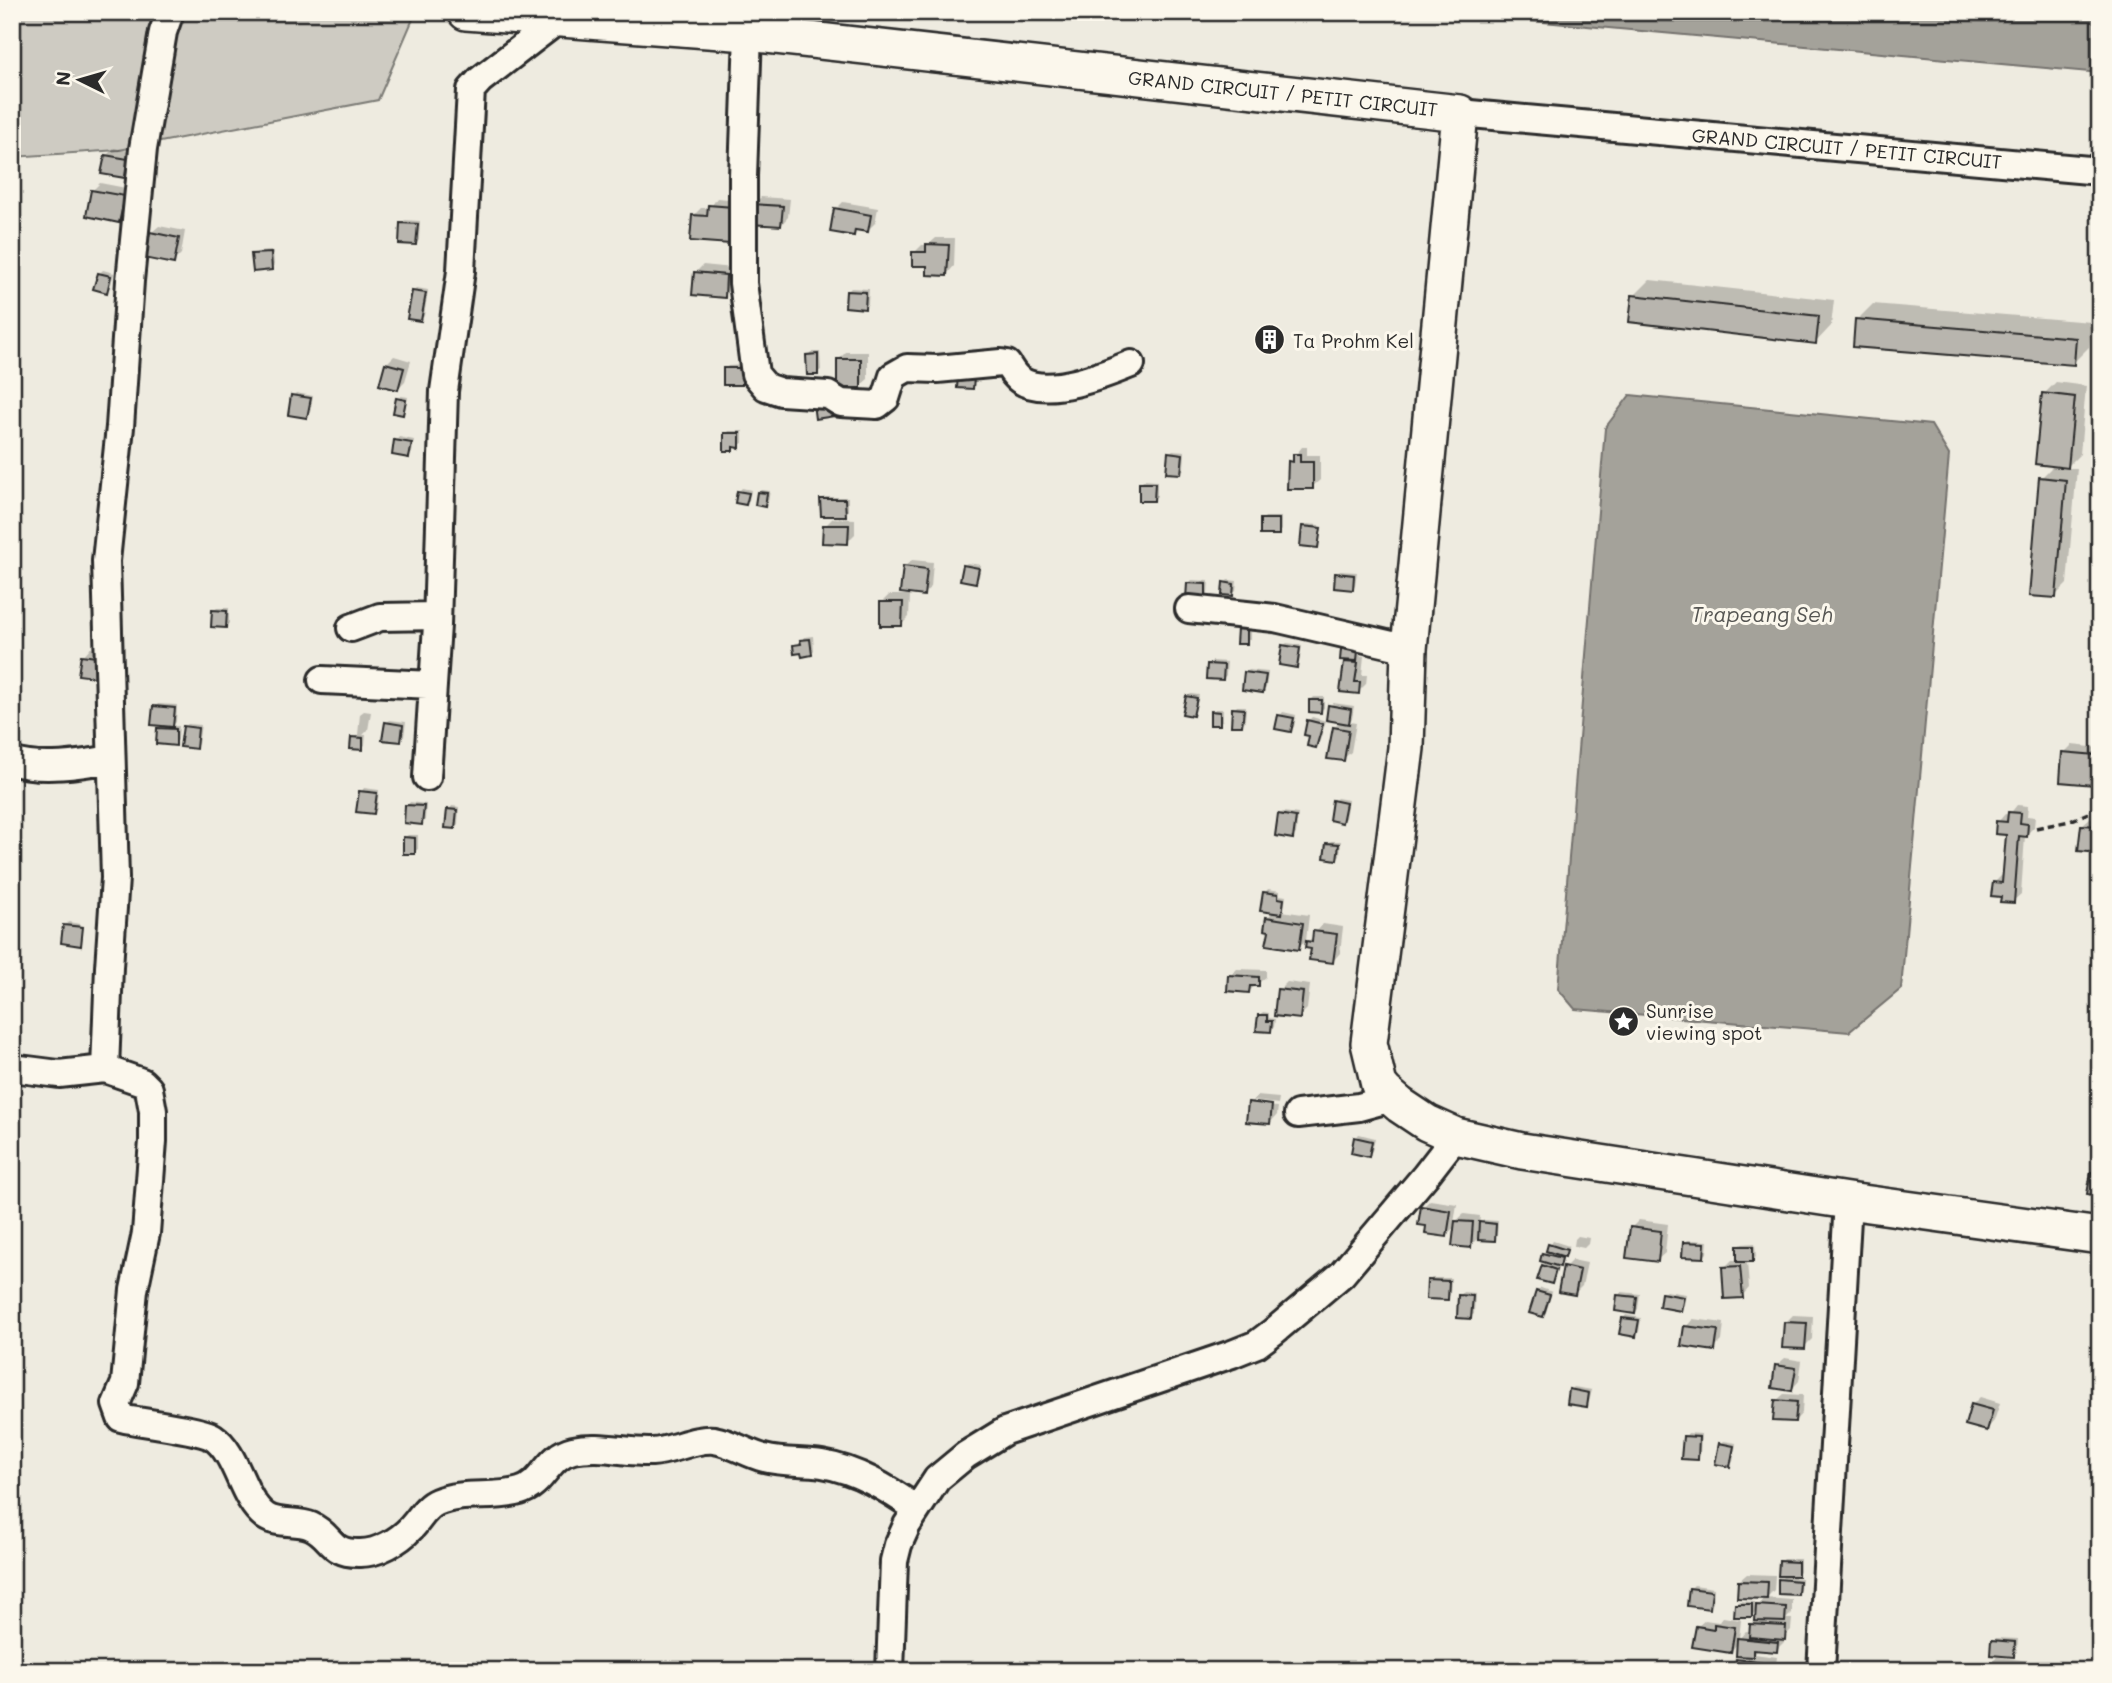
<svg xmlns="http://www.w3.org/2000/svg" width="2112" height="1683" viewBox="0 0 2112 1683" font-family="Mali,sans-serif">
	<style>
		.green { fill: #cecbc2; stroke: #7c7b76; stroke-width: 2 }
		.water { fill: #a4a29a; stroke: #74726e; stroke-width: 2 }
		.shadow { fill: #0003 }
		.building { fill: #b8b5ae; stroke: #2b2b2b; stroke-width: 2 }
		.lines { fill: none; stroke-linecap: round; stroke-linejoin: round }
		.minor-casing { stroke: #2b2b2b; stroke-width: 32 }
		.major-casing { stroke: #2b2b2b; stroke-width: 40 }
		.path { stroke: #2b2b2b; stroke-width: 3.5; stroke-dasharray: 7 5; stroke-linecap: butt }
		.minor { stroke: #fbf7ec; stroke-width: 26 }
		.major { stroke: #fbf7ec; stroke-width: 35 }
		.labels { text-anchor: middle; dominant-baseline: central; stroke-width: 6; stroke-linejoin: round; paint-order: stroke }
		.street-label { font-size: 19px; fill: #2b2b2b; stroke: #fbf7ec }
		.poi-label { font-size: 19px; fill: #2b2b2b; stroke: #fbf7ec; text-anchor: start }
		.water-label { font-size: 21px; font-style: italic; fill: #555552; stroke: #fbf7ec }
	</style>
	<rect width="100%" height="100%" fill="#eeebe0"/>
	<filter id="ink" filterUnits="userSpaceOnUse"><feTurbulence type="fractalNoise" baseFrequency=".0143" numOctaves="2"/><feDisplacementMap in="SourceGraphic" scale="14" xChannelSelector="R" yChannelSelector="G"/><feConvolveMatrix kernelMatrix="1 2 1 2 8 2 1 2 1" color-interpolation-filters="sRGB"/></filter>
	<g filter="url(#ink)">
		<path class="green" d="M12,12h404l-38,88 -259,50 -107,7z"/>
		<path class="water" d="M1433,12h667v61z
			M1630,395l301,30 18,30 -48,534 -52,43 -274,-23 -17,-20 47,-561z"/>
		<path class="shadow" d="M114,148l20,4 -2,17 -8,7 -18,-20z
			M100,183l31,6 -5,24 -8,8 -25,-31z
			M761,197l29,2 -2,18 -7,8 -27,-20z
			M717,198l23,2 -3,35 -43,-20 7,-7h9z
			M843,202l35,6 -3,15 -7,7 -10,-1 -5,5 -17,-25z
			M405,220l15,1 -1,19 -3,4 -14,-21z
			M159,226l26,5 -4,23 -8,8 -22,-29z
			M936,238h19l-1,28 -7,8 -18,-10 -15,-11 8,-8h6z
			M273,251l1,14 -3,3 -18,-13 4,-3z
			M703,265l30,3 -1,20 -8,8 -29,-23z
			M103,270l11,3 -4,15 -3,3 -8,-17z
			M1650,280l184,20 -3,26 -15,16 -182,-46z
			M417,288l11,2 -4,26 -3,3 -7,-28z
			M851,288l18,1 -1,15 -4,3 -16,-16z
			M1873,304l218,18 -2,25 -16,16 -216,-43z
			M1270,328l8,1v3h3v10l-7,6h-8v-4h-3l1,-10z
			M811,352h9l1,18 -4,3 -9,-18z
			M846,352h22v27l-8,7 -21,-27z
			M394,356l17,5 -6,20 -7,7 -17,-5 6,-20z
			M744,365v15l-3,3 -16,-14 3,-3z
			M2056,382l30,4 -6,68 -14,14h11l-10,116 -12,12 -14,-118 13,-13 -10,-71z
			M296,393l17,3 -3,17 -3,3 -14,-20z
			M401,396l7,1 -3,13 -3,3 -4,-14z
			M729,431h14v12l-11,6 -6,-15z
			M399,437l15,3 -2,13 -3,3 -13,-15z
			M1302,447h5v8h13v25l-8,7 -22,-25z
			M1173,450l12,1 -1,18 -4,3 -11,-19z
			M1144,480l13,1v15l-3,3 -13,-16z
			M742,488l9,2 -2,10 -3,3 -7,-12z
			M761,490l9,1 -2,11 -3,3 -7,-12z
			M825,497h23v14l-3,3 -23,-14z
			M1265,517h16v13l-3,4 -16,-14z
			M833,518l22,1v15l-8,8 -22,-16z
			M1307,524l12,1 -1,21 -14,-19z
			M912,560l21,2 -2,25 -8,7 -19,-27z
			M967,563l14,2 -2,12 -4,4 -11,-15z
			M1340,571l17,1 -2,13 -3,3 -15,-14z
			M1192,580l17,1 -1,14 -3,3 -16,-15z
			M1228,580l9,1 -1,10 -4,3 -7,-11z
			M889,595h21l-1,22 -7,7 -20,-22z
			M217,608h12v15l-3,3 -13,-15z
			M1270,623l11,8 -3,4 -9,-1z
			M1242,626h8v13l-4,3 -7,-13z
			M813,636l1,14 -3,4 -16,-8 7,-4 3,-5z
			M1361,636l-1,20h4l-2,19h5l-1,9 -8,8 -12,-30z
			M1287,643l15,2 -3,18 -3,3 -13,-20z
			M90,648l21,3 -3,17 -25,-12z
			M1212,661l15,1 -1,13 -3,4 -14,-15z
			M1249,670l19,2 -2,16 -3,3 -17,-18z
			M1191,694l8,1 -4,16 -3,3 -5,-17z
			M1314,697h10v11l-4,3 -9,-11z
			M1333,703l21,3 -2,13 -3,3 7,1 -5,29 -8,7 -9,-31 7,-7 -11,-15z
			M158,704l19,1 -1,17 -4,4h7l-1,14 -3,4 -16,-15 4,-5 -8,-17z
			M1237,706h9l-1,15 -4,4 -7,-16z
			M1215,709h8v11l-4,3 -7,-11z
			M364,711l7,1 -3,18 -5,5h3l-1,10 -3,3 -10,-10 6,-3 2,-21z
			M1283,712l13,3 -2,12 -3,3 -11,-14z
			M1312,717l14,4 -7,22 -4,3 -7,-25z
			M390,720l16,2 -2,15 -4,3 -14,-17z
			M188,724l13,1 -3,19 -3,3 -11,-20z
			M2072,745l28,3v28l-7,7 -29,-30z
			M364,788l15,2 -2,19 -4,3 -12,-20z
			M1337,798l11,2 -3,18 -3,3 -8,-20z
			M410,802l16,2 -1,16 -3,3 -15,-17z
			M2017,805l11,1 -1,10 8,1 -1,10 -9,9 -4,58 -8,7 -10,-6 -9,-12 8,-8h2l4,-42 -10,-11 7,-8 4,1z
			M452,806l7,1 -1,17 -3,3 -6,-17z
			M1283,812l15,2 -2,20 -4,3 -13,-22z
			M2090,818l10,1v32l-18,-26z
			M408,835h10v14l-4,3 -10,-14z
			M1331,841h10l-1,14 -3,3 -9,-14z
			M1268,889l12,2v4l6,1 -2,13 -2,2 27,4 -3,26 -8,7 -27,-19 -4,-11 7,-7 -9,-18z
			M68,922l13,2 -1,20 -15,-18z
			M1323,924l20,3 -3,26 -7,8 -25,-19z
			M1237,969l29,1v7l-17,14 -19,-15z
			M1287,982l23,3 -3,24 -8,8 -20,-27z
			M1263,1012l6,1v5l6,1 -1,8 -3,3 -12,-15z
			M1257,1096l22,2 -1,6 -24,-3v4l24,2 -1,8 -7,8 -20,-20z
			M1359,1134l16,4 -3,13 -4,4 -12,-17z
			M1430,1200l27,4 -3,19 10,-9 16,2 -1,9 5,-5 14,1 -1,15 -3,3 -16,-1 -8,8 -14,-20 -10,9 -23,-28z
			M1639,1220l29,4 -3,29 -8,7 -25,-33z
			M1578,1236l11,2 -1,6 -4,4 -10,-2 1,-7z
			M1688,1240l20,1 -1,12 -3,3 -19,-13z
			M1553,1241l16,5 -18,37 -8,-17 5,-4 -4,-8z
			M1755,1243l1,14 -3,4h-6l2,27 -7,8 -18,-28 8,-8h7v-13l3,-3z
			M1572,1260l15,3 -5,23 -8,8 -9,-27z
			M1432,1278h19l-1,17 -3,3 -19,-17z
			M1541,1288l11,4 -6,20 -3,3 -5,-23z
			M1666,1291l20,3 -2,11 -3,4 -19,-15z
			M1463,1292l12,1 -1,21 -4,3 -10,-21z
			M1622,1292l18,2 -2,15 -3,3 -16,-17z
			M1626,1315l15,3 -2,14 -3,3 -13,-16z
			M1793,1315l20,1 -1,23 -8,8 -18,-25z
			M1693,1319l31,4 -2,18 -8,8 -28,-22z
			M1785,1358l17,3 -3,20 -7,8 -15,-24z
			M1574,1387l18,3 -3,12 -3,4 -15,-16z
			M1784,1394l19,1 -1,18 -7,8 -19,-20z
			M1980,1397l20,6 -6,18 -7,8 -15,-24z
			M1688,1433l13,1 -1,21 -3,3 -12,-21z
			M1724,1441l12,2 -3,19 -4,3 -8,-21z
			M1784,1559h16v12l-6,7h7l-1,12 -3,3 -17,-13 6,-6 -6,-12z
			M1747,1574l28,1 -1,15 -8,8 26,2v13l-6,6h6l-1,11 -7,7v5l-8,8 -17,-2 -5,6 23,3 -2,14h-39l2,-11 5,-5 -5,-12 -7,8 -34,-24 8,-7 14,2 4,-5 18,3 -2,19 7,-8 5,1v-7l6,-6v-9l-6,6 -15,-11 4,-4 15,1v7l11,-12 -27,-16z
			M1694,1585l20,3 -1,15 -4,4 -19,-18z
			M1996,1638l22,1 -1,13 -4,3 -20,-14z
			M1997,1657l32,4 -2,10h-38l1,-7z
			M1521,1663l20,1 -1,7h-22v-5z"/>
		<path class="building" d="M105,155l23,4 -3,19 -24,-4z
			M91,190l34,6 -6,27 -33,-7z
			M752,204l31,2 -2,20 -30,-2z
			M708,205l25,2 -3,37 -40,-3 2,-26 15,1z
			M834,208l37,7 -3,17 -13,-2 -1,6 -24,-4z
			M400,223l18,1 -2,21 -17,-1z
			M150,232l29,6 -5,26 -30,-6z
			M926,244l23,1 -2,31 -20,-1v-9h-15v-14h14z
			M271,253l1,17 -19,2 -2,-18z
			M694,272l32,3 -1,23 -33,-3z
			M98,273l13,3 -4,17 -14,-4z
			M412,291l14,2 -5,28 -14,-2z
			M846,291l20,1 -1,17 -20,-2z
			M1632,295l187,21 -3,28 -187,-22z
			M1855,319l221,19 -2,27 -221,-18z
			M1261 340a9 9 0 1 1 18 0a9 9 0 1 1-18 0Z
			M818,354v21h-11l-1,-20z
			M837,359h24v29h-24z
			M385,363l19,5 -6,22 -19,-5z
			M723,368h19v17h-19z
			M958,375l16,2 -1,12 -16,-1z
			M2042,393l33,4 -7,71 -33,-4z
			M291,395l20,3 -4,20 -19,-3z
			M396,398l10,2 -3,15 -10,-2z
			M833,400l2,16 -20,3 -2,-16z
			M724,433h16v15l-7,-1v4h-9z
			M394,440l18,3 -3,15 -17,-3z
			M1168,452l15,2 -2,20 -15,-1z
			M1293,454h7v8h13v27h-26l1,-28 5,1z
			M2039,477l27,3 -10,118 -27,-2z
			M1139,483h16l-1,18h-15z
			M737,491l12,2 -3,12 -11,-2z
			M757,492l10,1 -2,14 -10,-2z
			M820,499h25l1,17h-25z
			M1260,519h19v16h-19z
			M823,525h26l-1,19 -26,-1z
			M1302,526l19,2 -3,20 -18,-2z
			M963,565l16,3 -3,15 -16,-3z
			M903,566l24,3 -3,27 -24,-3z
			M1335,573l19,2 -1,15 -19,-2z
			M1223,582l11,2 -1,12 -11,-1z
			M1187,583l19,1v16l-20,-1z
			M880,602h23l-1,24h-22z
			M212,610l15,1 -1,17 -15,-1z
			M1237,628l10,1v15h-11z
			M1342,638l17,1 -2,22 -17,-1z
			M810,639l2,16 -10,2 -1,-4 -7,1 -1,-9 8,-1 -1,-4z
			M1282,645l18,3 -3,20 -18,-3z
			M81,655l23,3 -3,20 -23,-3z
			M1344,662l14,1 -3,19h5l-1,12 -19,-2z
			M1207,664l17,1 -1,15 -17,-1z
			M1244,672l22,3 -3,18 -21,-3z
			M1186,696l11,2 -4,18 -11,-2z
			M1309,700h13l-1,13 -12,-1z
			M1328,705l23,4 -2,15 -23,-4z
			M153,706l22,2 -2,19 -22,-2z
			M1232,708l12,1 -2,17h-11z
			M1210,711l10,1v13h-10z
			M1278,715l16,3 -3,14 -16,-3z
			M1307,720l16,4 -7,24 -9,-2 2,-10 -5,-1z
			M385,722l18,3 -2,17 -19,-2z
			M183,726l15,2 -2,21 -16,-2z
			M1333,727l16,3 -5,31 -17,-2z
			M157,728l19,1v17l-20,-2z
			M351,737l12,1v12l-13,-1z
			M2062,752l34,3 -2,30 -34,-3z
			M359,791l18,2 -3,21 -18,-2z
			M1332,800l14,3 -4,20 -13,-3z
			M405,805l19,1 -2,19 -18,-2z
			M447,809l10,1 -2,19 -10,-1z
			M2008,812l13,1 -1,10 8,1 -1,13 -8,-1 -5,67 -14,-1 1,-5 -10,-1 2,-14 9,1 4,-48 -11,-1 1,-13 11,1z
			M1278,814l18,3 -3,22 -18,-3z
			M2081,825l19,1v27l-22,-2z
			M403,837l12,1v16h-12z
			M1326,843l13,1 -2,16 -13,-2z
			M1263,892l15,2v4l6,1 -2,15 -22,-3z
			M1266,917l37,6 -4,27 -33,-5 3,-14 -5,-1z
			M63,925l20,2 -2,19 -20,-3z
			M1313,931l24,3 -4,29 -24,-3 2,-11 -6,-1 1,-7 6,1z
			M1228,975l31,2v9h-9l-1,7 -22,-2z
			M1277,989l26,3 -3,27 -26,-3z
			M1258,1015h9v6h5l-1,11 -15,-1z
			M1248,1102l24,3 -2,19 -24,-2z
			M2096,1127h4v29h-7z
			M1354,1137l18,4 -3,16 -18,-4z
			M2091,1172l9,1v23l-13,-2z
			M1421,1206l30,5 -4,26 -22,-3 1,-8 -8,-1z
			M1455,1221l18,1 -2,26 -19,-2z
			M1479,1222l17,2 -1,17 -17,-1z
			M1630,1227l31,4 -3,31 -32,-4z
			M1683,1242l22,1 -1,15 -22,-1z
			M1548,1244l19,6 -2,7 -19,-6z
			M1737,1246h16v16h-16z
			M1542,1253l20,5 -2,9 -20,-6z
			M1542,1265l14,5 -4,14 -15,-4z
			M1563,1266l17,4 -5,25 -17,-3z
			M1740,1266l3,32 -19,1 -2,-32z
			M1427,1280l22,1 -1,19 -22,-1z
			M1536,1291l14,4 -7,22 -14,-4z
			M1661,1293l23,4 -3,14 -22,-4z
			M1458,1295l15,1 -2,23 -14,-1z
			M1617,1295l20,2 -2,17 -20,-3z
			M1622,1318l17,2 -3,17 -17,-3z
			M1784,1322l23,1 -2,26 -23,-1z
			M1684,1326l34,4 -3,21 -34,-5z
			M1775,1365l21,3 -4,23 -20,-3z
			M1569,1389l20,4 -2,14 -20,-3z
			M1775,1400l22,2 -2,20 -22,-1z
			M1971,1404l22,6 -6,21 -22,-6z
			M1683,1436l16,1 -1,23 -17,-1z
			M1719,1443l15,3 -4,21 -15,-3z
			M1779,1561l19,1v14h-20z
			M1778,1579l21,2 -1,14 -20,-1z
			M1738,1581l30,1 -1,17 -30,-1z
			M1689,1588l23,3 -2,18 -23,-3z
			M1735,1604h17v13h-18z
			M1756,1605l30,2 -1,15 -30,-1z
			M1714,1624l21,3 -4,26 -39,-6 4,-21 18,3z
			M1750,1624l36,2 -1,14 -36,-3z
			M1737,1638l41,4 -1,10 -24,-2v7l-17,-1z
			M1991,1640l24,2 -1,15 -24,-2z
			M1736,1659l35,5 -1,7h-36z
			M1988,1663l34,5v3h-35z"/>
		<g class="lines">
			<defs>
				<path id="minor" d="M170,12l-7,20 -20,117 -13,132 -10,146 -14,134 9,317 -6,89 -4,102 37,13 7,7 4,22v30l-7,92 -12,57 -9,93 -9,21 5,14 4,1c16,3 77,11 88,18 25,17 28,61 52,79 13,9 32,4 46,10 22,10 18,28 49,27 18,0 39,-12 51,-25 9,-9 14,-21 26,-26 25,-11 56,-3 83,-11 24,-7 27,-35 53,-41 27,-6 53,3 79,2 20,-1 42,-14 62,-12 18,3 34,14 50,18 19,5 39,3 58,6 36,6 66,25 95,45
					M748,33l-5,143v107l12,91 11,13 15,5 47,3 13,8 36,2 9,-7 7,-22 14,-8 30,1 64,-6 6,1c4,6 7,12 13,16 27,18 84,-5 111,-16
					M1460,113l640,58
					M1189,609l86,9 134,31
					M351,628l29,-11 57,-1
					M322,680l111,5
					M12,761c28,10 70,3 99,-2
					M427,777l10,-152 7,-234 17,-120 10,-181 9,-10 78,-60
					M12,1068l47,6 46,-5
					M1298,1114l61,-7 33,-9
					M890,1671l4,-110 4,-16 9,-20 30,-46 29,-24 39,-24 227,-77 25,-10 16,-12 69,-58 83,-98 31,-40
					M1821,1671l27,-470"/>
				<path id="major" d="M466,12l282,21 712,80 -51,536 -3,99 -37,295 10,42 6,7 15,13 27,18 29,13 66,15 326,50 252,35"/>
			</defs>
			<use href="#minor" class="minor-casing"/>
			<use href="#major" class="major-casing"/>
			<path class="path" d="M2036,828l34,-7 30,-13"/>
			<use href="#minor" class="minor"/>
			<use href="#major" class="major"/>
		</g>
	</g>
	<defs>
		<symbol id="building-disc" viewBox="-11 -11 22 22"><circle r="9.5" fill="#2b2b2b" stroke="#fbf7ec"/><path d="M-4-6H4V6H1V3H-1V6H-4ZM-2.5-4.3h1.7v1.8h-1.7ZM.8-4.3h1.7v1.8H.8ZM-2.5-1h1.7V.8h-1.7ZM.8-1h1.7V.8H.8Z" fill="#fff"/></symbol>
		<symbol id="sight-disc" viewBox="-11 -11 22 22"><circle r="9.5" fill="#2b2b2b" stroke="#fbf7ec"/><path d="M0-6L1.8-2.2L6-1.7L2.9 1.2L3.7 5.4L0 3.3L-3.7 5.4L-2.9 1.2L-6-1.7L-1.8-2.2Z" fill="#fff"/></symbol>
	</defs>
	<g fill-rule="evenodd">
		<use href="#building-disc" x="1252" y="322" width="35" height="35"/>
		<use href="#sight-disc" x="1606" y="1004" width="35" height="35"/>
	</g>
	<g class="labels">
		<g class="street-label">
			<text transform="translate(1283 93) rotate(6)">GRAND CIRCUIT / PETIT CIRCUIT</text>
			<text transform="translate(1847 148) rotate(5)">GRAND CIRCUIT / PETIT CIRCUIT</text>
		</g>
		<g class="poi-label">
			<text x="1293" y="340">Ta Prohm Kel</text>
			<text x="1646" y="1010">Sunrise<tspan x="1646" dy="22">viewing spot</tspan></text>
		</g>
		<g class="water-label">
			<text x="1762" y="613">Trapeang Seh</text>
		</g>
	</g>
	<rect width="2112" height="1683" fill="none" stroke="#fbf7ec" stroke-width="42"/>
	<rect x="21" y="21" width="2070" height="1641" fill="none" stroke="#2b2b2b" stroke-width="2.5" filter="url(#ink)"/>
	<g transform="translate(80 80) rotate(275)" stroke="#fbf7ec" stroke-width="5" paint-order="stroke">
	<path d="M0-5L12 26L0 18L-12 26Z" fill="#2b2b2b"/>
	<text y="-10" font-size="19" font-weight="bold" text-anchor="middle" fill="#2b2b2b">N</text>
	</g>
</svg>
